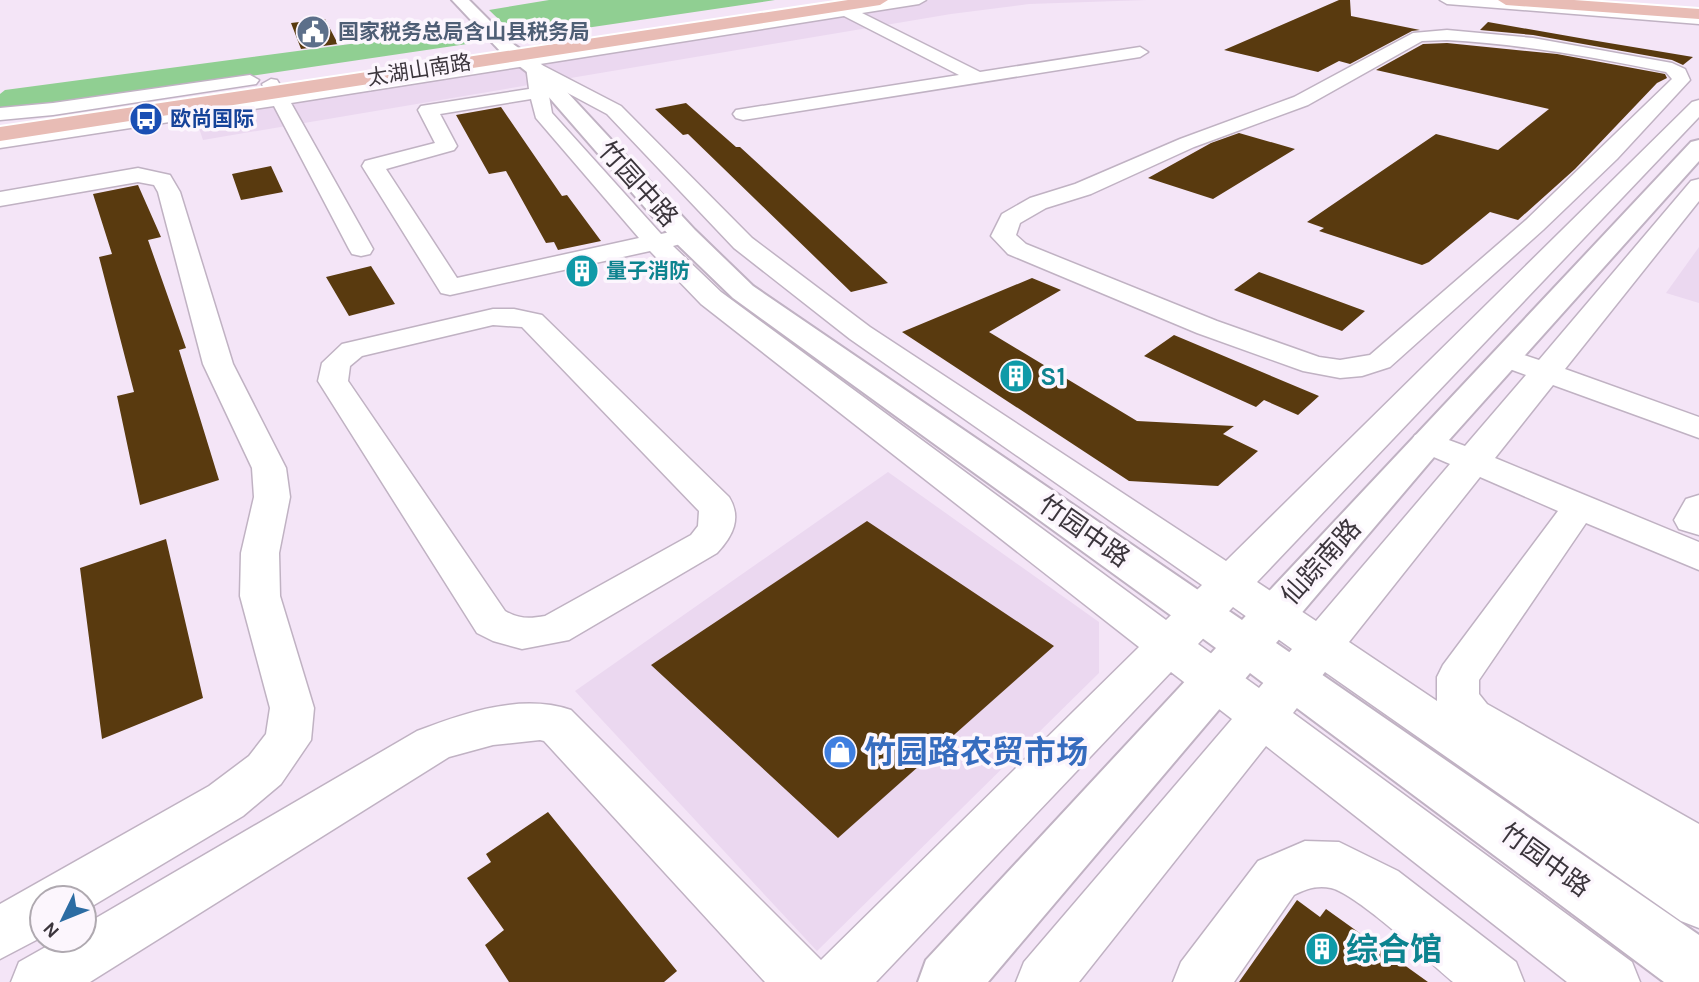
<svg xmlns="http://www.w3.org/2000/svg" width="1699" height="982" viewBox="0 0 1699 982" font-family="Karla,'Noto Sans SC',sans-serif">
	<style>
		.built { fill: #ebd8f0 }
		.green { fill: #90cf92 }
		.building { fill: #593a0f }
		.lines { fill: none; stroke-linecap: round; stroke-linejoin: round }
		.minor-casing { stroke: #c0b2c3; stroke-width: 3 }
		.tertiary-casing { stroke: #c0b2c3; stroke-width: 4 }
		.secondary-casing { stroke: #c0b2c3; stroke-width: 4 }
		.primary-casing { stroke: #fff; stroke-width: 4 }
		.minor { fill: #fff; fill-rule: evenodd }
		.tertiary { fill: #fff; fill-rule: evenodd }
		.secondary { fill: #fff; fill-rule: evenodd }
		.primary { fill: #e8bcb5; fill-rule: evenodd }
		.labels { text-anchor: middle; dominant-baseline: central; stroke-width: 7; stroke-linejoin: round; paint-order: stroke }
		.far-service-label { font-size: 21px; font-weight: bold; fill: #4e5e75; stroke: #fcf6fd; text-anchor: start }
		.far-street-label { font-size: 21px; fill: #3b353c; stroke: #fcf6fd }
		.far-transit-label { font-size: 21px; font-weight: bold; fill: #164399; stroke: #fcf6fd; text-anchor: start }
		.far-culture-label { font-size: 21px; font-weight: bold; fill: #0d838f; stroke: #fcf6fd; text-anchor: start }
		.street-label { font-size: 26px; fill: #3b353c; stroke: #fcf6fd }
		.culture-label { font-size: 26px; font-weight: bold; fill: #0d838f; stroke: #fcf6fd; text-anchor: start }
		.near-shop-label { font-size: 32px; font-weight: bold; fill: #366cbe; stroke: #fcf6fd; text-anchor: start }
		.near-culture-label { font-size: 32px; font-weight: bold; fill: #0d838f; stroke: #fcf6fd; text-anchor: start }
	</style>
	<rect width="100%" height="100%" fill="#f4e5f7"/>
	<path class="built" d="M930,0h217l-118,4 -78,10 -748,126 -8,-24z
		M1699,247v56l-33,-10z
		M888,472l211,150v51l-282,278 -242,-260z"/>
	<path class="green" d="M549,0h226l-257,38 -29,-28z
		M456,30l11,14 -467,69v-19l5,-4z"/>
	<path class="building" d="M1339,0h11l1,16 69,14 -8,1 -62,33 -11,-3 -21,11 -94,-22z
		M325,19l13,25 -37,5 -10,-26z
		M1488,22l103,18 102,17 -10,8 -11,-5 -139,-25 -53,-5z
		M1447,43l110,11 108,20 2,4 -10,5 -82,86 -57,51 -28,-8 -61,50 -7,3 -103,-34 5,-3 -17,-6 129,-88 62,16 51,-41 -173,-39 47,-26z
		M686,103l50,44h4l148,136 -37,9 -163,-158 -5,1 -28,-26z
		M501,107l61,89 5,-1 34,46 -43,9 -4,-8 -8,1 -40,-72 -17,3 -33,-59z
		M1239,133l56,16 -82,50 -65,-21 63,-35z
		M271,166l12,26 -42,8 -9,-26z
		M138,185l23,52 -13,3 38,108 -7,2 40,130 -79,25 -23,-109 17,-4 -35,-135 13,-3 -19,-60z
		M371,266l24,38 -46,12 -23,-39z
		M1259,272l106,39 -23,20 -108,-41z
		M1032,278l29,12 -72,42 148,89 97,5 -11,8 35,17 -40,35 -89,-5 -227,-149z
		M1174,335l145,61 -21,19 -34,-15 -8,7 -112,-51z
		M867,521l187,125 -216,192 -187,-173z
		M166,539l37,159 -101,41 -22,-171z
		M548,812l129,159 -13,11h-155l-24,-37 19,-15 -37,-52 24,-16 -5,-8z
		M1297,900l23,17 6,-8 102,73h-189z"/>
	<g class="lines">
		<defs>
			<path id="minor" d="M890,0h36l-7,4 -57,9 118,59 160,-25 8,5 -8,5 -397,63 -7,-2 -3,-4 3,-4 223,-35 -115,-59 -304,48 81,42 131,132 118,89 356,234 466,-459 7,-2v17l-442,465 59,39 134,-157 -35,-15 -4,-7 4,-7 12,-3 38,14 61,-71 -30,-11 -5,-6 5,-6 10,-3 33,11 152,-179 8,-2v22l-134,168 134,48v21l-146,-53 -58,73 204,84v28l-113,-47 -107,157v14l8,10 212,120v104l-18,-7 -356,-249 -32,41 339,249 8,20h-73l-301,-236 -187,236h-63l8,-20 208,-243 -61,-47 -295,310h-111l-221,-241 -4,-1 -47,5 -44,12 -359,225h-79l8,-20 39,-22h26v-15l333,-194c47,-18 104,-38 154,-21l250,250 318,-313 -438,-343 -51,-53 -200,44 -9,-2 -79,-127 3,-5 70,-18 -17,-33 3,-4 108,-17 -3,-23 -235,37 82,146 -3,5 -9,2 -9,-2 -3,-5 -75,-143 -274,42v-12l268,-40 -6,-12 9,-5 6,1 8,13 549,-84 7,-5 7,3zM564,91l43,23 127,134 116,91 352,246 -36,35 -445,-328 -48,-46 11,-3 3,-5 -3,-5 -9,-2 -14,3 -109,-121 -3,-17 13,-2zM531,99l5,19 103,120 -182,40 -71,-109 68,-19 3,-4 -17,-32zM1480,477l78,34 -115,154 -6,12v24l-88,-59zM1233,607l59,42 -33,39 -61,-44z
				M1440,0h66l193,14v10l-252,-20z
				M1447,30l86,8 139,25 13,6 5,11 -73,79 -74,71 -153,137 -28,9 -22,2 -37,-7 -106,-38 -189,-79 -17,-18 11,-22 28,-16 45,-14 105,-45 114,-42 119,-64zM1447,40c74,4 147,17 219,32l6,7 -146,141 -156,135 -30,5 -21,-3 -102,-36 -191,-77 -10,-9 4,-12 26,-15 45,-14 103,-47 114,-42 114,-64z
				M250,75l9,5 -3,4 -203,31 -53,5v-12l53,-5z
				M138,168l32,7 10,17 53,172 53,104 4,29 -11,56 1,43 34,112 -3,32 -30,44 -38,32 -159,95v-13h-42v39l-42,22v-55l209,-118 40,-30 17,-22 4,-26 -30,-112 1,-43 13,-56 -2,-29 -49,-104 -45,-172 -4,-7 -16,-3 -138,24v-14z
				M493,309h21l28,6 187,182c13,21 4,39 -12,56l-148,87 -47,9 -29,-8 -16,-8 -159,-252 4,-18 20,-19zM493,325l29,2 177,184 -1,15 -7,9 -146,81c-16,3 -26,3 -40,-5l-157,-230 2,-15 12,-10z
				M1699,495v40l-20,-6 -5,-9 12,-21z
				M1305,841l34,1 59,29 118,91 8,20h-71c-24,-20 -96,-88 -122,-94 -14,-3 -25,1 -37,7l-60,87h-61l8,-20 77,-101z"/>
			<path id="tertiary" d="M452,0h17l44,44 3,4 -3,4h-12z"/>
			<path id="secondary" d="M507,43l6,1 28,20 154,166 58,56 489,334 449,-478 8,-2v21l-259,289 -164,193 423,292v47h-35l-414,-309 -262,309h-70l8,-22 290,-312 -483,-350 -58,-56 -148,-170 -26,-20 -3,-4z"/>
			<path id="primary" d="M848,0h40l-8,5 -880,136v-14z
				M1498,0h76l125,9v10l-193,-14z"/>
		</defs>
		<use href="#minor" class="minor-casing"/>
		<use href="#tertiary" class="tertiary-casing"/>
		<use href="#secondary" class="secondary-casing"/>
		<use href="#primary" class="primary-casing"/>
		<use href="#minor" class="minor"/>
		<use href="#tertiary" class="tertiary"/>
		<use href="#secondary" class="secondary"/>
		<use href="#primary" class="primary"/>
	</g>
	<defs>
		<symbol id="civic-disc" viewBox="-11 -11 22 22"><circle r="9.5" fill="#5c6f8a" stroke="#fcf6fd"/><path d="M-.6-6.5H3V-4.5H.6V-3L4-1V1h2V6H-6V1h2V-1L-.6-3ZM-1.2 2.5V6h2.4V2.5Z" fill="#fff"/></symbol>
		<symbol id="bus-disc" viewBox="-11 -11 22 22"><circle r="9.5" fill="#1a4fb4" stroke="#fcf6fd"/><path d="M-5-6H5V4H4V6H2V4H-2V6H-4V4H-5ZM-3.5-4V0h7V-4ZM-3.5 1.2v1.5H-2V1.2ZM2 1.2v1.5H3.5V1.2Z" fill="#fff"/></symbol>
		<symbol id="building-disc" viewBox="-11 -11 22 22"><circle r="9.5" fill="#0f9aa8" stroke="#fcf6fd"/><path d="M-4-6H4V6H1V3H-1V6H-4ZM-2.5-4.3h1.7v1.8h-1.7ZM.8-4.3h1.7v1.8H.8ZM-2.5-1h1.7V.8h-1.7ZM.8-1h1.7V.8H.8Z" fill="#fff"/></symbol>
		<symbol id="shop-disc" viewBox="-11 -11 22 22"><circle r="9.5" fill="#3f7fe0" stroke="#fcf6fd"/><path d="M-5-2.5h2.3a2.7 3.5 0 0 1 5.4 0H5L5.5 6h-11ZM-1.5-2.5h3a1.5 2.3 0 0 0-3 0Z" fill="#fff"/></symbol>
	</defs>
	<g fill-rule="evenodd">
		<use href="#civic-disc" x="294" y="13" width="38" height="38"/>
		<use href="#bus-disc" x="127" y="100" width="38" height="38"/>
		<use href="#building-disc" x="563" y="252" width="38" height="38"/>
		<use href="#building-disc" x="997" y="357" width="38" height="38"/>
		<use href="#shop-disc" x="821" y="733" width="38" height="38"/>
		<use href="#building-disc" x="1303" y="930" width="38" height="38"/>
	</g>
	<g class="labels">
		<g class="far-service-label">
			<text x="338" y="32">国家税务总局含山县税务局</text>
		</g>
		<g class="far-street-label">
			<text transform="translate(419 70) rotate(-9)">太湖山南路</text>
		</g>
		<g class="far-transit-label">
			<text x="170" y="119">欧尚国际</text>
		</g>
		<g class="far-culture-label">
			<text x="606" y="271">量子消防</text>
		</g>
		<g class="street-label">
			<text transform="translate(638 184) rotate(48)">竹园中路</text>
			<text transform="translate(1084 531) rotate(35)">竹园中路</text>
			<text transform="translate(1321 562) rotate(-48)">仙踪南路</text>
			<text transform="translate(1545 860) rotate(36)">竹园中路</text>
		</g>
		<g class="culture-label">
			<text x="1040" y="376">S1</text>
		</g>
		<g class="near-shop-label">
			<text x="864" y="752">竹园路农贸市场</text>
		</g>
		<g class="near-culture-label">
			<text x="1346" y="949">综合馆</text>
		</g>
	</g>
	<g transform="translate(63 919) rotate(227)"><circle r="33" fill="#fcf6fd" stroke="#afa9b0" stroke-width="2"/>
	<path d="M0-5L12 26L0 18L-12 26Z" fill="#2c6ca3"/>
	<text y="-10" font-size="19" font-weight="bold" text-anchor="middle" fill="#3b353c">N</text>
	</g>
</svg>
